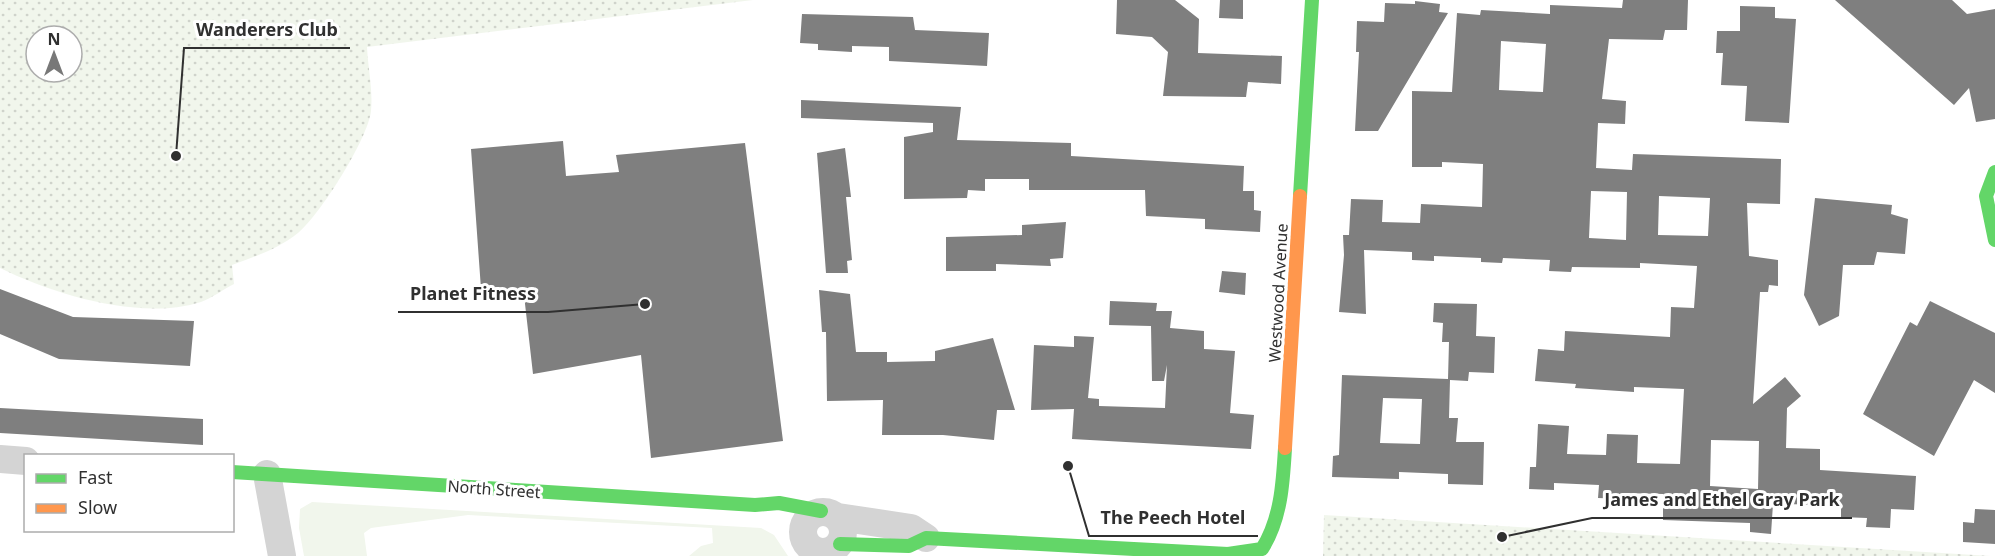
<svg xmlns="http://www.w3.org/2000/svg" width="1995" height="556" viewBox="0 0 1995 556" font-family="'Noto Sans',sans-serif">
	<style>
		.green { fill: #f1f6ec }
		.park { fill: url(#park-dots); fill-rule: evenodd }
		.building { fill: #7f7f7f; fill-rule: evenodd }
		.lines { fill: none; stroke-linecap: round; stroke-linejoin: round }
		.street { stroke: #d4d4d4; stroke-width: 28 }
		.fast { stroke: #63d668; stroke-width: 14 }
		.slow { stroke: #ff974d; stroke-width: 14 }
		.labels { text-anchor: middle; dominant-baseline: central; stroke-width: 6; stroke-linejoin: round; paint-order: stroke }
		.street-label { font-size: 16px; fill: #303030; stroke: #fff }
		.leader { fill: none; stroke: #303030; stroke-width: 2 }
		.callout-dot { fill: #303030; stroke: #fff; stroke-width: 2 }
		.callout-label { font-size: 18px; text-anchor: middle; font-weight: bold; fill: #303030; stroke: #fff; stroke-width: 6; stroke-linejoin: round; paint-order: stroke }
	</style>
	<defs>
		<pattern id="park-dots" width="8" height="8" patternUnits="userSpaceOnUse" patternTransform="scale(1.5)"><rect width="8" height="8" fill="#f1f6ec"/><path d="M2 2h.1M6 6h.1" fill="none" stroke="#cfd3cb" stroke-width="1.8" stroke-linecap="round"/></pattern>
	</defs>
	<rect width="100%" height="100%" fill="#fff"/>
	<path class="green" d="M312,502l449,26 13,7 14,21h-99l12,-10 12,-3 -1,-15 -244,-13 -97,13 -7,5 3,23h-63l-5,-28 1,-19z"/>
	<path class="park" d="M0,0h753l-386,47c1,21 6,43 4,64 -3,28 -51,104 -73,122 -20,16 -42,23 -66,32l2,19c-10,5 -22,14 -33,18 -60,19 -146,-7 -201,-34zM36,36h36v36h-36z
		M1324,515l667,41h-668z"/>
	<path class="building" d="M1117,0h58l24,19 -1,34 84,3 -1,28 -33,-2 -2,15 -83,-1 5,-44 -16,-15 -36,-3z
		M1220,0h23v19l-24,-1z
		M1623,0h65l-1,30h-22l-2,10 -54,-1 -7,60 24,2 -1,23 -27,-1 -2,45 36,2 1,-16 148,5 -1,45 -33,-1 2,53 29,4v26l-9,-1 -1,7h-8l-7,112 32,-27 16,19 -14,12 -1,40 34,1v21l96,6 -2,34 -23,-1 -1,19 -24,-1 1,-9 -26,-1v-12l-68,-1 -2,30 -21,-2v-9l-87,-3v-26l-40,-1v6l-25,-1 1,-13 -45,-2v7l-25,-1 1,-22h6l2,-43 31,2 -2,28 39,1 1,-21 31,1 -1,28 43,1 4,-75 -50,-2v5l-59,-4 1,-4 -41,-3 3,-32 26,2 1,-20 105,6 1,-30 23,1 3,-42 -57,-3v5l-68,-1 -1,5 -22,-1 1,-11 -47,-2 -1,5 -21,-1v-4l-47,-2v5l-22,-1v-8l-48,-2 2,64 -27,-2 5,-57 -1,-20h6l2,-36 32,1 -1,22 38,1 1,-19 61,3 1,-43 -41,-2v5h-30v-76l40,1 5,-79 23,2 1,-5 69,4v-9l72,3zM1501,41l45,3 -3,48 -44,-2zM1591,191l36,1 -1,48 -37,-2zM1659,196l51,2 -2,38 -50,-1zM1711,440l48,1 -1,48 -48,-3z
		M1835,0h117l15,14 28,-5v110l-19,3 -7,-34 -15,17z
		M1415,1l25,3 -1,8 9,1 -70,118h-23l4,-79h-3l1,-31 27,1 1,-19 30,1z
		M1740,6l35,1v11l21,1 -7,104 -44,-2 2,-35 -26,-1 2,-32h-7l1,-22h23z
		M802,14l111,3 2,13 74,3 -2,33 -98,-5v-14l-37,-1v6l-34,-2v-6l-18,-1z
		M801,100l160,7 -4,33 114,3v13l173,10 -1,25h11v19l7,1 -1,21 -55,-3v-10l-59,-3 -1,-26h-116v-11h-44v12l-17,-1 -1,8 -63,1v-62l29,-5v-9l-132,-5z
		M563,141l3,35 53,-4 -3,-17 129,-12 38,298 -132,17 -10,-103 -108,19 -9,-79 -43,-6 -10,-140z
		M845,148l6,49h-5l6,63 -5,1 1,12h-22l-9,-120z
		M1815,198l77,7 -1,9 17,5 -3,35 -28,-2 -3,13h-31l-4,51 -20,10 -15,-31z
		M1066,222l-3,36 -13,1 1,7 -55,-2v7h-50v-34l76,-2v-10z
		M1222,271l24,2 -1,22 -26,-3z
		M0,289l73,28 121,4 -4,45 -131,-7 -59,-25z
		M819,290l31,4 6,58h31v10l48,-1v-10l58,-13 22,72h-18l-3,30 -51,-5h-61l1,-35 -56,1 -1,-69h-4z
		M1110,301l47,2 -1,8h16l-2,17 34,3v18l31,2 -5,62 24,2 -3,34 -179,-10 2,-30 -43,1 3,-65 40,2v-11l20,1 -6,61 11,1v7l66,2 2,-43 -3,16h-12l-1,-55 -42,-1z
		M1930,301l65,32v60l-21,-13 -40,76 -71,-42 47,-92 7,4z
		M1434,303l43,1 -1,32 19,1 -1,36 -25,-1 -1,9 -18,-1 -1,38h9l-2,24h28l-1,43 -35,-1v-10l-49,-2v7l-67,-2 1,-21 6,-1 3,-80 106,4 1,-37h-7l1,-19 -10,-1zM1383,398l39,1 -2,45 -40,-1z
		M0,408l203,11v26l-203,-12z
		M1975,509l20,1v34l-32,-2v-20l11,1z"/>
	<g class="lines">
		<path class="street" d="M0,459l26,2
			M267,474l15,82
			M803 532a20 20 0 1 1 40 0a20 20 0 1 1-40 0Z
			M838,517l73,11 15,10"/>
		<path class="fast" d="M1995,172l-9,24 9,44
			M1300,196l12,-196
			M232,472l523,33 24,-2 42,8
			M840,544l69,2 17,-8 302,16 34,-5c19,-30 21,-66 23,-101"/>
		<path class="slow" d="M1285,448l15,-252"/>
	</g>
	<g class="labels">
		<g class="street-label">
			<text transform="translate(1278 293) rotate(-87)">Westwood Avenue</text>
			<text transform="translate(494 489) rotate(4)">North Street</text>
		</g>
	</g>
	<path class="leader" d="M176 156L184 48H350M645 304L548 312H398M1502 537L1592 518H1852M1068 466L1089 536H1258"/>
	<g class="callout-dot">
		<circle cx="176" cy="156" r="6"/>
		<circle cx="645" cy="304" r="6"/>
		<circle cx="1502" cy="537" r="6"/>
		<circle cx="1068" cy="466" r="6"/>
	</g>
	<g class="callout-label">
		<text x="267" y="36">Wanderers Club</text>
		<text x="473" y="300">Planet Fitness</text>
		<text x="1722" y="506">James and Ethel Gray Park</text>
		<text x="1173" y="524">The Peech Hotel</text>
	</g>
	<rect x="24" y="454" width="210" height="78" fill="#ffffff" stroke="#acacac" stroke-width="1.5"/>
	<rect x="36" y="474" width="30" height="9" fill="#63d668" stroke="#acacac" stroke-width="1.5"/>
	<text x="78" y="484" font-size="18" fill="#303030">Fast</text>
	<rect x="36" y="504" width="30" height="9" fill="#ff974d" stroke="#acacac" stroke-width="1.5"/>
	<text x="78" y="514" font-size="18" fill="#303030">Slow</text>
	<g transform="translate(54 54)"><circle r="28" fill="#ffffff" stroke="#acacac" stroke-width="1.5"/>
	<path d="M0-4.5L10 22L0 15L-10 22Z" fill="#787878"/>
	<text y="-9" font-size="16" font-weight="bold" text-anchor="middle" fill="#303030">N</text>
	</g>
</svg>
